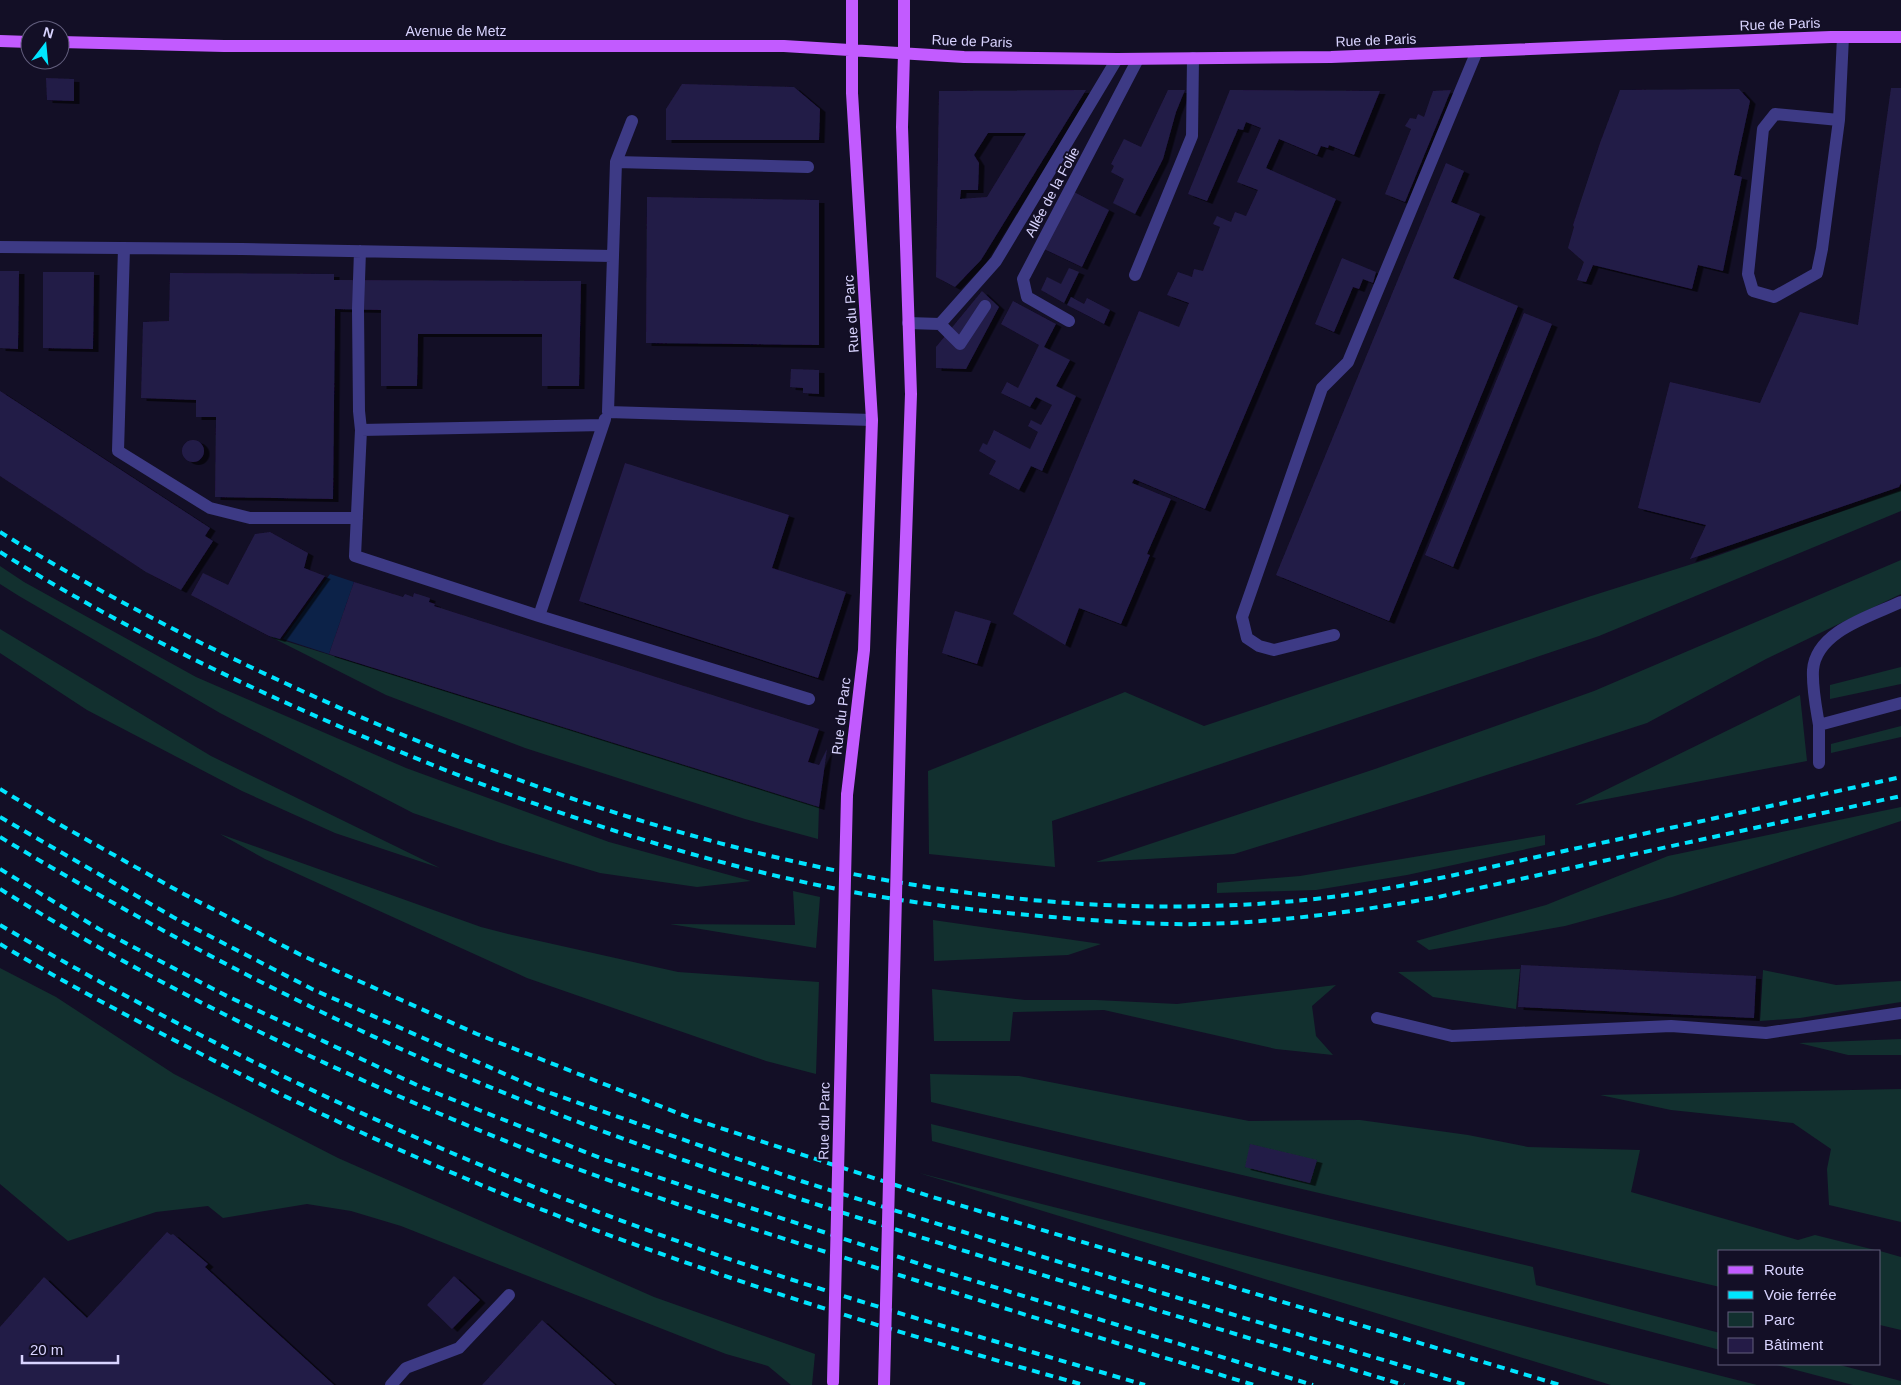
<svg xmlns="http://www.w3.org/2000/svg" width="1901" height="1385" viewBox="0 0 1901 1385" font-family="Arial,sans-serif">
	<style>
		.green { fill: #12302f }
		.water { fill: #0c2248 }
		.building { fill: #241b47; fill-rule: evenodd; filter: url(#shadow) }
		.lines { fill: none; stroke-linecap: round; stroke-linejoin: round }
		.minor { stroke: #3d3a85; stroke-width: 12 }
		.major { stroke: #c25bff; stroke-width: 12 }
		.rail { stroke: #00e5ff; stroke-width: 4; stroke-dasharray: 8 6; stroke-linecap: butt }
		.major-bridge { stroke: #c25bff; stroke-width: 12 }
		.labels { text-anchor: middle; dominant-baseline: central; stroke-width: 4; stroke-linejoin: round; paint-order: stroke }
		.street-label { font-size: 14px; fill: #d9d4ff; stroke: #130f26 }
	</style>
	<defs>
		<filter id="shadow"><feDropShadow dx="5.5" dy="3" stdDeviation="0" flood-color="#0009"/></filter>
	</defs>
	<rect width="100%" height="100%" fill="#130f26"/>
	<path class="green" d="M1901,490v21l-302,125 -547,185 3,46 -126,-13 -1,-83 197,-79 79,34 384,-129 123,-39z
		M1901,560v34l-135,65 -119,64 -225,73 -188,58 -138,8 279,-93 219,-78z
		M0,566l24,16 172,95 210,91 203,74 142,39 -54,6 -97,-14 -100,-30 -87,-30 -193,-100 -201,-117 -19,-12z
		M0,629l211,127 229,112 -105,-35 -93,-42 -155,-81 -87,-57z
		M269,636l550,171 -1,32 -73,-20 -220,-71 -139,-53z
		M1901,667v17l-71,15v-14z
		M1800,695l7,66 -232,44z
		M1901,726v11l-70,16v-9z
		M1901,807v14l-229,76 -107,29 -136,24 -13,-9 130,-36 122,-49z
		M220,834l261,93 27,7 170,38 141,10 -3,92 -50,-13 -239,-83 -262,-119z
		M1545,835v10l-138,30 -91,15 -99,3v-10l83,-7z
		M793,891l27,6 -4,51 -146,-24 125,1z
		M933,920l168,24 -33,11 -134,6z
		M0,968l56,29 118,77 164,84 316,139 161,57 -3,31h-21l-23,-19 -42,-12 -325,-128 -50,-15 -44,-7 -84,14 -15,-12 -52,6 -88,29 -68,-57z
		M1520,969l-4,40 -83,-12 -35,-25z
		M1763,970l73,15 65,-4v21l-101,16 -40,3z
		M1336,985l-24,21 4,30 17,19 -57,-6 -172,-39 -91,2 -3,29h-76l-2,-52 93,11h71l81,4z
		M1901,1039v16h-53l-49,-12z
		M930,1074l89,2 230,45 111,-1 108,15 60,12 112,3 -9,42 167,48 17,-5 64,16h-159v36l-789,-185z
		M1901,1089v133l-72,-17 -2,-36 4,-20 -38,-26 -122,-13 -71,-15z
		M931,1124l602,143 3,18 184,48v17l-788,-209z
		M919,1173l838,212h-146z
		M1880,1251l21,6v73l-21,-5z
		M1773,1364h63l65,17v4h-48z"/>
	<path class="water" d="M330,574l24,8 -25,72 -46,-15z"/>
	<path class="building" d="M46,78l28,1v22l-27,-1z
		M682,84l112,3 26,22 -1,31h-153v-31z
		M1891,88h10v395l-2,4 -209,72 16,-34 -68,-17 32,-126 90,21 40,-91 58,13z
		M1739,89l11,12 -16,74 8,2 -19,94 -25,-6 -6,24 -99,-24 -7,17 -9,-2 7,-18 -16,-14 6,-21 -1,-2 27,-82 20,-53z
		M1086,90l-105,170 -26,27 -19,-10 3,-186zM988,133h38l-39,64 -27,2 1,-9h17l1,-27 -5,-8z
		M1168,90h17l-9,22 -13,47 -28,55 -22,-11 11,-24 -13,-7 3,-6 -3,-2 13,-25 17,8z
		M1230,90l150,1 -26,64 -25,-10 -1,3 -7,-2 -4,9 -38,-16 -13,29 70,31 -131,310 -71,-30 -2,4 39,16 -24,55 3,1 -29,69 -42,-16 -14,37 -52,-31 126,-303 40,16 10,-24 -22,-8 11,-23 14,5 2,-8 9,2 17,-44 -7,-3 4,-8 14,6 4,-10 11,4 12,-26 -21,-8 24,-54 -15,-6 -3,8 -5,-1 -31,72 -19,-7z
		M1451,90l-46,112 -20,-8 26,-65 -6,-3 5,-8 6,1 2,-5 6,3 9,-26z
		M1446,163l18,8 -13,31 29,12 -27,64 65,28 -129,315 -113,-46z
		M1072,191l37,19 -27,57 -40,-19z
		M647,197l172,3v145l-173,-2z
		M1342,258l34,14 -3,11 -10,-4 -4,10 -6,-2 -19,45 -19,-8z
		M1069,268l10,4 -15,31 -23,-13 6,-13 14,7z
		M0,271h19l-1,78 -18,-1z
		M43,272h51l-1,77 -50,-1z
		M170,273l164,1v6l247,1 -2,105h-37v-52h-124l-1,52h-36v-76l-46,-1 -2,190 -118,-2 1,-80h-20v-17l-55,-2 2,-76 26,-1z
		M982,291l17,16 -33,62 -30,-1v-21z
		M1071,297l13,7 3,-6 23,12 -6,14 -37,-19z
		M1013,301l43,23 -12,23 26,13 -14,26 20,10 -34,75 -11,-5 -12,24 -30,-16 7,-13 -17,-10 4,-8 4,2 7,-15 36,19 8,-17 -10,-6 3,-6 10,5 11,-20 -16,-8 -6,10 -29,-14 6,-11 11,6 21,-43 -38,-21z
		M1524,313l28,11 -99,243 -28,-12z
		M791,369l28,1v24l-16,-1v-5l-13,-1z
		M0,391l210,137 -5,8 8,5 -32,49 -35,-18 -146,-96z
		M182 451a11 11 0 1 1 22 0a11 11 0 1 1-22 0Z
		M625,463l164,52 -17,53 74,24 -28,86 -239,-77z
		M270,532l38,21 -4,15 21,8 -45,63 -11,-3 -78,-41 12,-22 25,12 27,-51z
		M354,582l49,15 2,-3 8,3 1,-4 16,5 -1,4 6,2 -1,2 385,123 -11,33 11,3 8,-16 -8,58 -490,-153z
		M955,611l36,10 -14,43 -35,-11z
		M1521,965l235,11 -2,42 -236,-11z
		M1250,1144l67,16 -7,23 -65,-16z
		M167,1232l4,3 2,-1 35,30 -3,3 129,118h-334v-58l44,-50 43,41z
		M454,1276l26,24 -28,29 -25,-24z
		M542,1320l73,65h-133z"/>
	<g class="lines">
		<path class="minor" d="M1839,120l-64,-6 -12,15 -15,145 5,17 21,6 43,-24 5,-24 17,-129 4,-83
			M632,121l-16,41 -8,250 264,8
			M616,162l192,5
			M0,247l242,2 370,7
			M124,248l-6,203 92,57 40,10h107
			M360,251l-2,58 1,102 2,19 242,-5
			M1135,275l57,-139 1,-78
			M1069,321l-42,-24 -4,-18 115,-220
			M908,323l32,1 20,20 25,-38
			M940,324l56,-63 121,-202
			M361,430l-6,126 184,60 270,83
			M1901,602c-30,14 -85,29 -88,68 -1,18 3,37 6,55l82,-22
			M539,616l66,-197
			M1334,635l-60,15 -15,-4 -12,-8 -5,-21 80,-229 26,-26 129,-311
			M1819,763v-38
			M1377,1018l75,18 219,-10 95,7 135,-20
			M391,1385l15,-17 53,-20 50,-53"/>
		<path class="major" d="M0,41l30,1
			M60,42l164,4h560l180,11 153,2 214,-2 500,-20h70
			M902,652l9,-258 -9,-267 2,-74v-53
			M847,795l17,-145 8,-230 -20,-327v-93"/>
		<path class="rail" d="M0,532c96,59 197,111 300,158 310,142 671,246 1015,209 79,-9 157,-28 235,-45 117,-25 234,-51 351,-77
			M0,552c122,76 253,139 386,194 142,59 290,110 441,141 74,15 150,24 225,30 51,4 101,8 152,7 78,-2 156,-13 234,-27l463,-101
			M0,789l57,34 123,69 121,63 176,79 216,85 236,77 631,189
			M0,817l173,100 139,72 227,100 262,92 252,79 413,125
			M0,837c152,91 309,175 473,243 135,57 275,103 415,147 172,54 344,106 516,158
			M0,869l99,60 128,67 192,90 60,24 124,49 323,107 387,119
			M0,889c170,105 350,191 536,264 110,43 223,78 335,113 128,41 255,80 383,119
			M0,925c210,123 428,226 658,309 159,58 324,103 487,151
			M0,944c68,41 137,77 207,113 145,75 295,141 449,195 140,50 284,93 428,133"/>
		<path class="major-bridge" d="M833,1382l14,-587
			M884,1385l18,-733"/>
	</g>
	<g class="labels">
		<g class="street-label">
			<text transform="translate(1780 24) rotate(-2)">Rue de Paris</text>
			<text x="456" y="31">Avenue de Metz</text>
			<text transform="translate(1376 40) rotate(-2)">Rue de Paris</text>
			<text transform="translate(972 41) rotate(2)">Rue de Paris</text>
			<text transform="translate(1052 192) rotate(-62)">Allée de la Folie</text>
			<text transform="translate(851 314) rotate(-94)">Rue du Parc</text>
			<text transform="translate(841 716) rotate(-83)">Rue du Parc</text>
			<text transform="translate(824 1121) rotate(-89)">Rue du Parc</text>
		</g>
	</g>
	<rect x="1718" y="1250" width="162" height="115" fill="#130f26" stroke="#625e7d"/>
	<rect x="1728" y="1266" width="25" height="8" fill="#c25bff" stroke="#625e7d"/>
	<text x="1764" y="1275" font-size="15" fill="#d9d4ff">Route</text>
	<rect x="1728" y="1291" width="25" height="8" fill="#00e5ff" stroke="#625e7d"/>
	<text x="1764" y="1300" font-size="15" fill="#d9d4ff">Voie ferrée</text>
	<rect x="1728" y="1312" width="25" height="15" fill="#12302f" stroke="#625e7d"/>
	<text x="1764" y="1325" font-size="15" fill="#d9d4ff">Parc</text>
	<rect x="1728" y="1338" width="25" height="15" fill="#241b47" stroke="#625e7d"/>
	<text x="1764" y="1350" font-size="15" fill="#d9d4ff">Bâtiment</text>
	<g transform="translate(45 45) rotate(16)"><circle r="24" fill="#130f26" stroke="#625e7d"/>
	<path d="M0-4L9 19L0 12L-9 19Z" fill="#00e5ff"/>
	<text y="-8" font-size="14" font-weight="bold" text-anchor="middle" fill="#d9d4ff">N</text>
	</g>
	<path d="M22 1355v8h96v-8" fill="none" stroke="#d9d4ff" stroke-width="2.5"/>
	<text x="30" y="1355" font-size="15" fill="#d9d4ff" stroke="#130f26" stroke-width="4" paint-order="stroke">20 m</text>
</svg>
